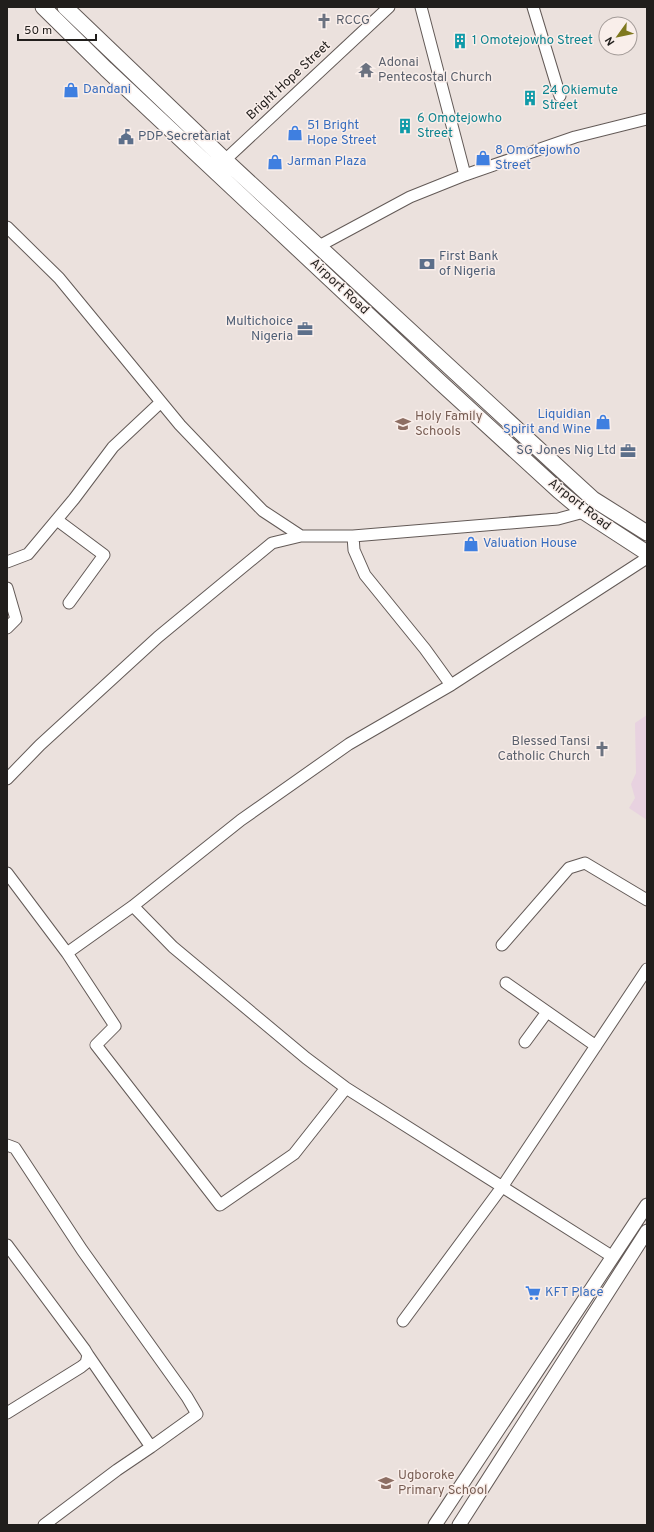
<svg xmlns="http://www.w3.org/2000/svg" width="654" height="1532" viewBox="0 0 654 1532" font-family="Overpass,sans-serif">
	<style>
		.education { fill: #e8d2e0 }
		.lines { fill: none; stroke-linecap: round; stroke-linejoin: round }
		.minor-casing { stroke: #635a57; stroke-width: 13 }
		.tertiary-casing { stroke: #635a57; stroke-width: 15 }
		.secondary-casing { stroke: #635a57; stroke-width: 17 }
		.minor { stroke: #fff; stroke-width: 11 }
		.tertiary { stroke: #fff; stroke-width: 13 }
		.secondary { stroke: #fff; stroke-width: 15 }
		.labels { text-anchor: middle; dominant-baseline: central; stroke-width: 3; stroke-linejoin: round; paint-order: stroke }
		.worship-label { font-size: 13px; fill: #5b616d; stroke: #f9eeea; text-anchor: start }
		.culture-label { font-size: 13px; fill: #0d838f; stroke: #f9eeea; text-anchor: start }
		.street-label { font-size: 13px; fill: #211e1c; stroke: #f9eeea }
		.shop-label { font-size: 13px; fill: #366cbe; stroke: #f9eeea; text-anchor: start }
		.service-label { font-size: 13px; fill: #4e5e75; stroke: #f9eeea; text-anchor: start }
		.education-label { font-size: 13px; fill: #785e54; stroke: #f9eeea; text-anchor: start }
	</style>
	<rect width="100%" height="100%" fill="#ebe1dd"/>
	<path class="education" d="M647,715v105l-18,-12 6,-10 -4,-14 5,-11 -1,-50z"/>
	<g class="lines">
		<defs>
			<path id="minor" d="M421,7l44,168
				M533,7l27,89
				M225,160l164,-153
				M7,227l52,51 121,147 43,45 40,41 38,25h52l205,-17 26,-7
				M319,246l91,-49 55,-22 110,-38 72,-18
				M57,520l47,35 -35,48
				M353,536l1,14 11,25 60,74 26,36
				M7,562l21,-8 46,-55 39,-52 48,-45
				M7,588l9,31 -9,9
				M7,779l33,-34 118,-108 114,-94 29,-7
				M7,873l60,80 48,73 -19,19 124,160 74,-51 52,-66
				M133,906l40,41 133,111 40,30 267,169
				M502,945l67,-77 16,-5 62,37
				M67,953l66,-47 108,-86 108,-76 102,-59 196,-127
				M506,983l90,63
				M525,1042l22,-30
				M7,1145l8,3 67,102 105,147 10,17 -46,33 -63,-92
				M7,1245l78,105 3,5 -2,8 -5,4 -74,46
				M403,1321l99,-134 145,-218
				M44,1525l73,-55 34,-23"/>
			<path id="tertiary" d="M435,1525l212,-320
				M459,1525l188,-294"/>
			<path id="secondary" d="M43,7l63,62 335,314 118,108 25,21 63,41
				M65,7l160,153 333,307 35,32 54,34"/>
		</defs>
		<use href="#minor" class="minor-casing"/>
		<use href="#tertiary" class="tertiary-casing"/>
		<use href="#secondary" class="secondary-casing"/>
		<use href="#minor" class="minor"/>
		<use href="#tertiary" class="tertiary"/>
		<use href="#secondary" class="secondary"/>
	</g>
	<defs>
		<symbol id="church-bare" viewBox="-9 -9 18 18"><path d="M-1.2-6h2.4v3.5h3.3v2.4h-3.3V6h-2.4V-.1h-3.3v-2.4h3.3Z" fill="#6b7280" stroke="#f9eeea" stroke-width="2.5" paint-order="stroke"/></symbol>
		<symbol id="building-bare" viewBox="-9 -9 18 18"><path d="M-4-6H4V6H1V3H-1V6H-4ZM-2.5-4.3h1.7v1.8h-1.7ZM.8-4.3h1.7v1.8H.8ZM-2.5-1h1.7V.8h-1.7ZM.8-1h1.7V.8H.8Z" fill="#0f9aa8" stroke="#f9eeea" stroke-width="2.5" paint-order="stroke"/></symbol>
		<symbol id="temple-bare" viewBox="-9 -9 18 18"><path d="M0-6L5-2H3V0L6.5 2.5H4V6H1.5V3h-3V6H-4V2.5H-6.5L-3 0V-2H-5Z" fill="#6b7280" stroke="#f9eeea" stroke-width="2.5" paint-order="stroke"/></symbol>
		<symbol id="shop-bare" viewBox="-9 -9 18 18"><path d="M-5-2.5h2.3a2.7 3.5 0 0 1 5.4 0H5L5.5 6h-11ZM-1.5-2.5h3a1.5 2.3 0 0 0-3 0Z" fill="#3f7fe0" stroke="#f9eeea" stroke-width="2.5" paint-order="stroke"/></symbol>
		<symbol id="civic-bare" viewBox="-9 -9 18 18"><path d="M-.6-6.5H3V-4.5H.6V-3L4-1V1h2V6H-6V1h2V-1L-.6-3ZM-1.2 2.5V6h2.4V2.5Z" fill="#5c6f8a" stroke="#f9eeea" stroke-width="2.5" paint-order="stroke"/></symbol>
		<symbol id="bank-bare" viewBox="-9 -9 18 18"><path d="M-6-4H6V4H-6ZM0-2.3a2.3 2.3 0 1 0 0 4.6a2.3 2.3 0 1 0 0-4.6Z" fill="#5c6f8a" stroke="#f9eeea" stroke-width="2.5" paint-order="stroke"/></symbol>
		<symbol id="office-bare" viewBox="-9 -9 18 18"><path d="M-6-3h4V-5.5h4V-3h4V5H-6ZM-1-4.5V-3h2v-1.5ZM-6 0V1H6V0Z" fill="#5c6f8a" stroke="#f9eeea" stroke-width="2.5" paint-order="stroke"/></symbol>
		<symbol id="school-bare" viewBox="-9 -9 18 18"><path d="M0-5L7-2L0 1L-7-2ZM-4 1L0 2.5L4 1V4Q0 6-4 4Z" fill="#8d6e63" stroke="#f9eeea" stroke-width="2.5" paint-order="stroke"/></symbol>
		<symbol id="supermarket-bare" viewBox="-9 -9 18 18"><path d="M-6-5.5h2.5l.6 2H6L4.5 2H-2.5L-4.4-4H-6ZM-1.5 3.2a1.3 1.3 0 1 0 .1 0ZM3 3.2a1.3 1.3 0 1 0 .1 0Z" fill="#3f7fe0" stroke="#f9eeea" stroke-width="2.5" paint-order="stroke"/></symbol>
	</defs>
	<g fill-rule="evenodd">
		<use href="#church-bare" x="313" y="10" width="22" height="22"/>
		<use href="#building-bare" x="449" y="30" width="22" height="22"/>
		<use href="#temple-bare" x="355" y="59" width="22" height="22"/>
		<use href="#shop-bare" x="60" y="79" width="22" height="22"/>
		<use href="#building-bare" x="519" y="87" width="22" height="22"/>
		<use href="#building-bare" x="394" y="115" width="22" height="22"/>
		<use href="#shop-bare" x="284" y="122" width="22" height="22"/>
		<use href="#civic-bare" x="115" y="126" width="22" height="22"/>
		<use href="#shop-bare" x="472" y="147" width="22" height="22"/>
		<use href="#shop-bare" x="264" y="151" width="22" height="22"/>
		<use href="#bank-bare" x="416" y="253" width="22" height="22"/>
		<use href="#office-bare" x="294" y="318" width="22" height="22"/>
		<use href="#shop-bare" x="592" y="411" width="22" height="22"/>
		<use href="#school-bare" x="392" y="413" width="22" height="22"/>
		<use href="#office-bare" x="617" y="440" width="22" height="22"/>
		<use href="#shop-bare" x="460" y="533" width="22" height="22"/>
		<use href="#church-bare" x="591" y="738" width="22" height="22"/>
		<use href="#supermarket-bare" x="522" y="1282" width="22" height="22"/>
		<use href="#school-bare" x="375" y="1472" width="22" height="22"/>
	</g>
	<g class="labels">
		<g class="worship-label">
			<text x="336" y="21">RCCG</text>
			<text x="378" y="63">Adonai<tspan x="378" dy="15">Pentecostal Church</tspan></text>
			<text x="590" y="742" text-anchor="end">Blessed Tansi<tspan x="590" dy="15">Catholic Church</tspan></text>
		</g>
		<g class="culture-label">
			<text x="472" y="41">1 Omotejowho Street</text>
			<text x="542" y="91">24 Okiemute<tspan x="542" dy="15">Street</tspan></text>
			<text x="417" y="119">6 Omotejowho<tspan x="417" dy="15">Street</tspan></text>
		</g>
		<g class="street-label">
			<text transform="translate(289 81) rotate(-43)">Bright Hope Street</text>
			<text transform="translate(339 287) rotate(43)">Airport Road</text>
			<text transform="translate(579 505) rotate(38)">Airport Road</text>
		</g>
		<g class="shop-label">
			<text x="83" y="90">Dandani</text>
			<text x="307" y="126">51 Bright<tspan x="307" dy="15">Hope Street</tspan></text>
			<text x="495" y="151">8 Omotejowho<tspan x="495" dy="15">Street</tspan></text>
			<text x="287" y="162">Jarman Plaza</text>
			<text x="591" y="415" text-anchor="end">Liquidian<tspan x="591" dy="15">Spirit and Wine</tspan></text>
			<text x="483" y="544">Valuation House</text>
			<text x="545" y="1293">KFT Place</text>
		</g>
		<g class="service-label">
			<text x="138" y="137">PDP Secretariat</text>
			<text x="439" y="257">First Bank<tspan x="439" dy="15">of Nigeria</tspan></text>
			<text x="293" y="322" text-anchor="end">Multichoice<tspan x="293" dy="15">Nigeria</tspan></text>
			<text x="616" y="451" text-anchor="end">SG Jones Nig Ltd</text>
		</g>
		<g class="education-label">
			<text x="415" y="417">Holy Family<tspan x="415" dy="15">Schools</tspan></text>
			<text x="398" y="1476">Ugboroke<tspan x="398" dy="15">Primary School</tspan></text>
		</g>
	</g>
	<rect width="654" height="1532" fill="none" stroke="#211e1c" stroke-width="16"/>
	<g transform="translate(618 36) rotate(237)"><circle r="19" fill="#f9eeea" stroke="#a39b98"/>
	<path d="M0-3L7 15L0 10L-7 15Z" fill="#7f781e"/>
	<text y="-6" font-size="11" font-weight="bold" text-anchor="middle" fill="#211e1c">N</text>
	</g>
	<path d="M18 34v6h78v-6" fill="none" stroke="#211e1c" stroke-width="2"/>
	<text x="24" y="34" font-size="12" fill="#211e1c" stroke="#f9eeea" stroke-width="3" paint-order="stroke">50 m</text>
</svg>
